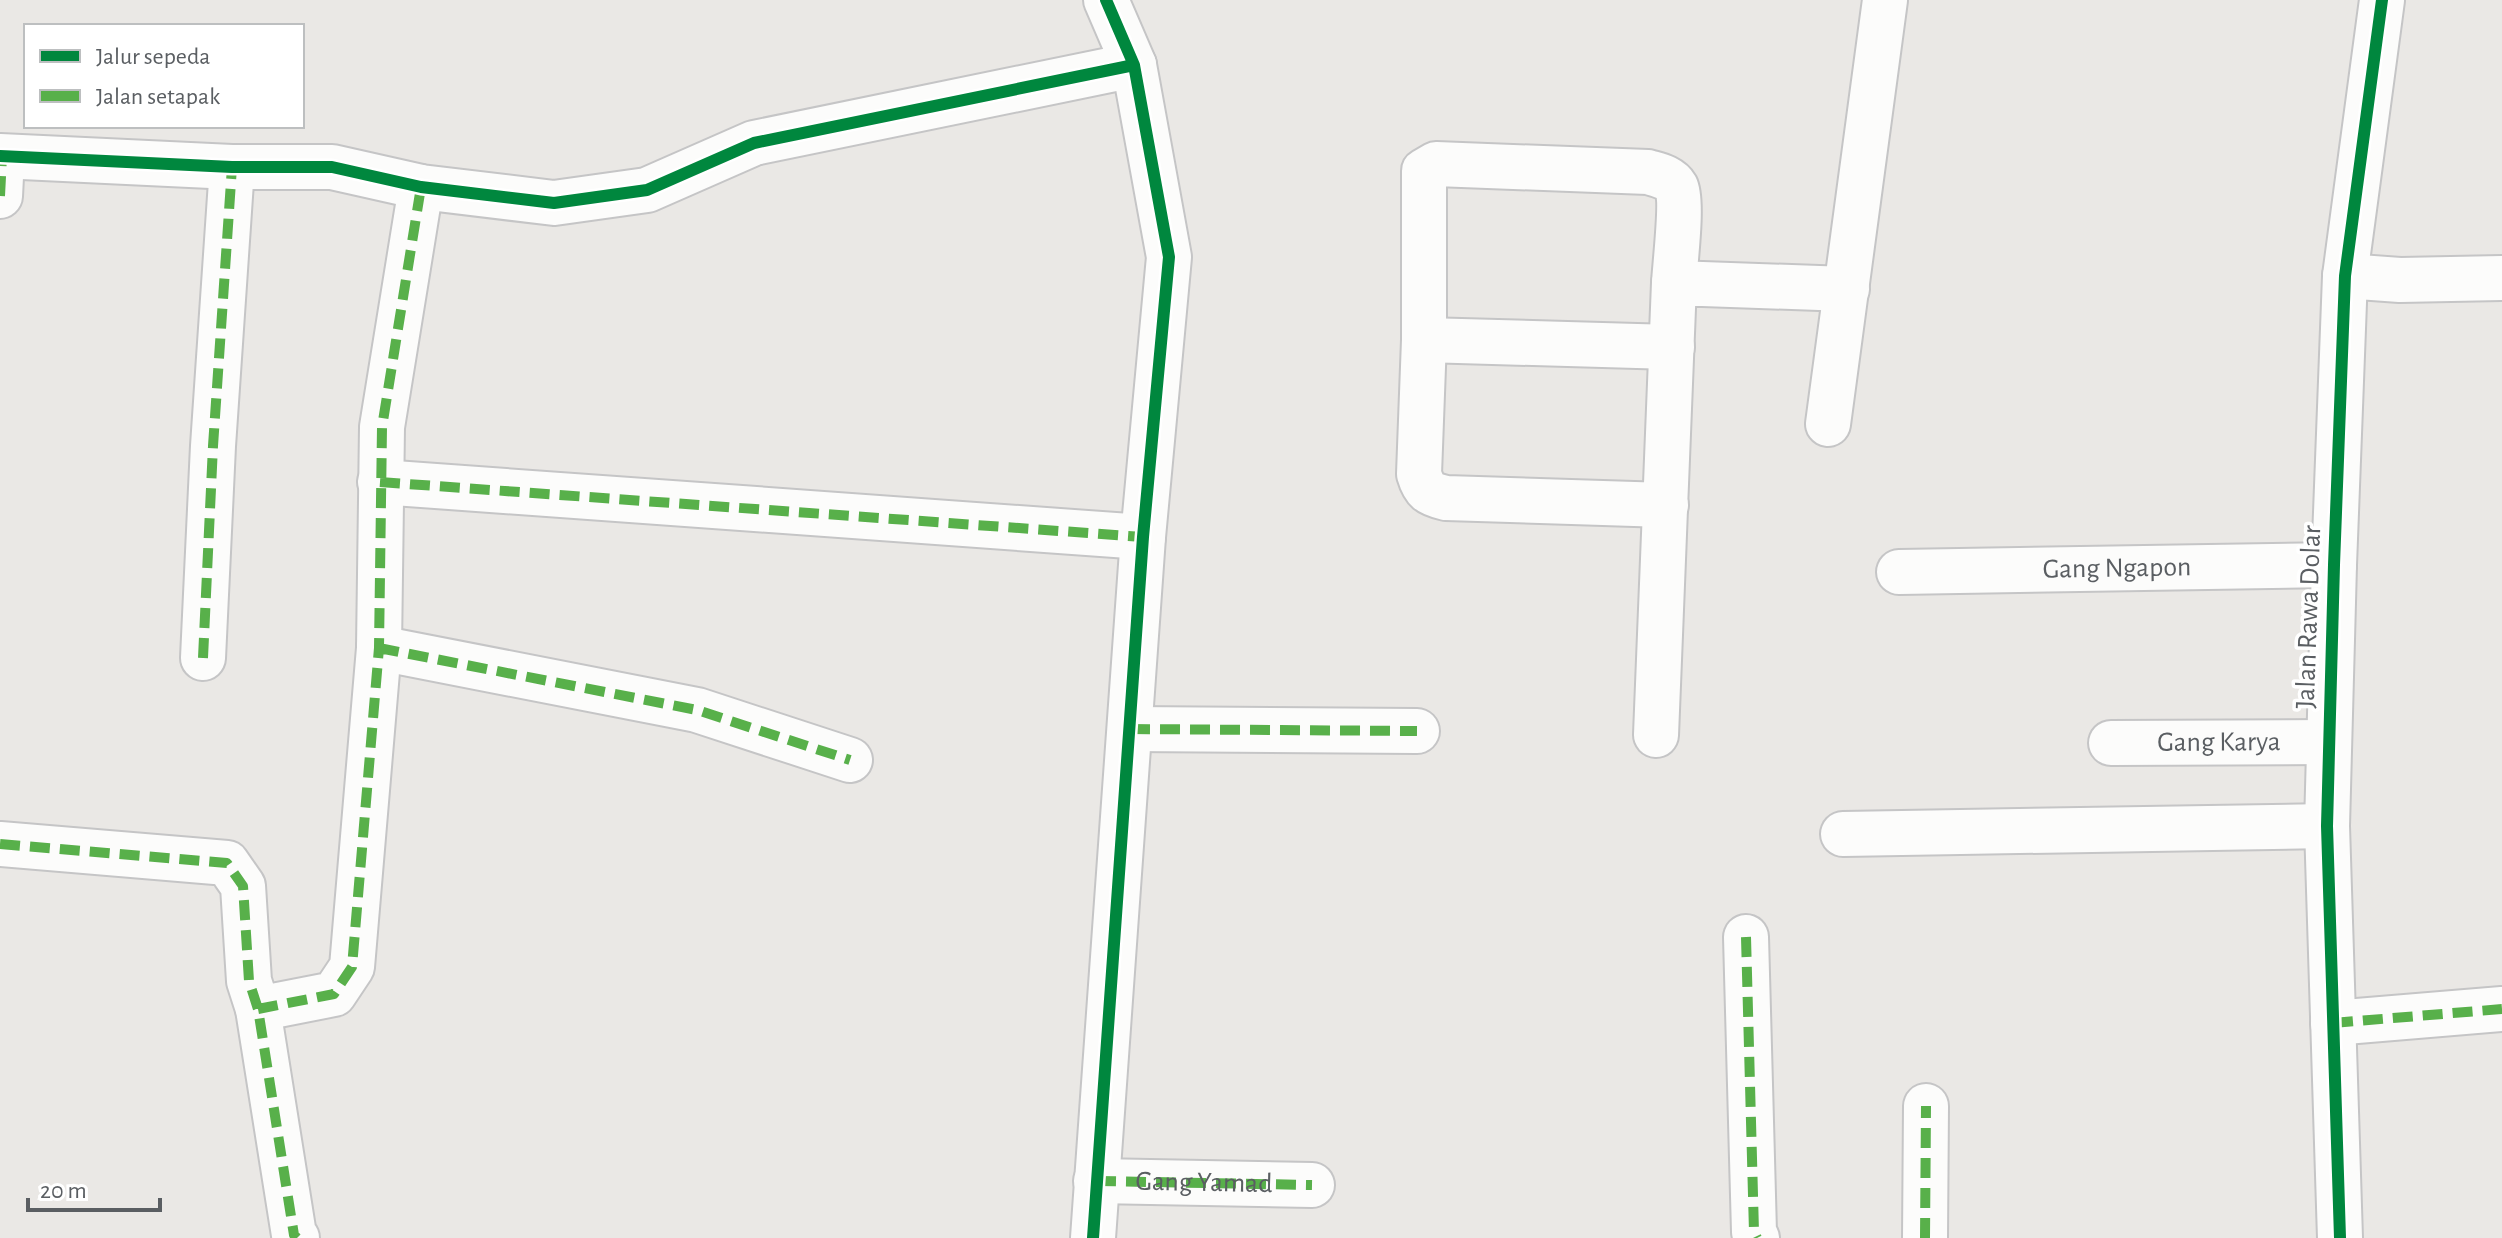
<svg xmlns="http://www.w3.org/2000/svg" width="2502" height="1238" viewBox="0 0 2502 1238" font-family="'Alegreya Sans',sans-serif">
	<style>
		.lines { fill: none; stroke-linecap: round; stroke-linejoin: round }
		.minor-casing { stroke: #c5c5c6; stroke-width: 48 }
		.minor { stroke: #fcfcfb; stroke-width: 44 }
		.quiet { stroke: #58b04a; stroke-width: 10; stroke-dasharray: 20 10; stroke-linecap: butt }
		.cycleway-casing { stroke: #fff; stroke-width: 17 }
		.cycleway { stroke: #00873e; stroke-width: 12 }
		.labels { text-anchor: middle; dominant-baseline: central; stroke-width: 7; stroke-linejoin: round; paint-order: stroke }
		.street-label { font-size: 28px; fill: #5a5e62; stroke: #fff }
	</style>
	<rect width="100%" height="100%" fill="#eae8e5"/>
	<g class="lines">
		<defs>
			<g id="minor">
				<path d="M0,156l232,11h100l89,20 133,16 93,-13 107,-47 380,-78"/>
				<path d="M0,196l2,-39"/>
				<path d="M2345,276l55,4 102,-2"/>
				<path d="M1424,340l248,7"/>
				<path d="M1828,424l57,-424"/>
				<path d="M380,482l763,55"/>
				<path d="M1666,505l-220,-7c-17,-4 -22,-7 -27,-24l5,-134v-169l12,-7 212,8c10,3 22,5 28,15 7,14 -1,77 -2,96"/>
				<path id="s1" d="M1899,572l435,-7"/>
				<path d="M379,648l318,62 153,50"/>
				<path d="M203,658l10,-212 19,-279"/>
				<path d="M1130,729l287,2"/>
				<path d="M1656,735l18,-452 173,6"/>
				<path id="s2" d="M2111,743l218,-1"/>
				<path d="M1843,834l484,-8"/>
				<path d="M0,844l227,19 16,23 6,95 9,28 36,226 3,3"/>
				<path d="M1746,937l8,295 3,6"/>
				<path d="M258,1009l76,-15 18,-27 27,-319 3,-221 39,-240"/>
				<path d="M2333,1023l169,-14"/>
				<path id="s3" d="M1096,1181l216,4"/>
				<path d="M1093,1238l50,-701 26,-280 -35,-192 -28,-65"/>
				<path d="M1925,1238l1,-132"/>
				<path d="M2340,1238l-13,-412 7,-261 11,-289 37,-276"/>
			</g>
		</defs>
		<use href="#minor" class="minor-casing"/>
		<use href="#minor" class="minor"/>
		<path class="quiet" d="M0,196l2,-39
			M380,482l763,55
			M379,648l318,62 153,50
			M203,658l10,-212 19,-279
			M1130,729l287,2
			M0,844l227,19 16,23 6,95 9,28 36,226 3,3
			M1746,937l8,295 3,6
			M258,1009l76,-15 18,-27 27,-319 3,-221 39,-240
			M2333,1023l169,-14
			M1096,1181l216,4
			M1925,1238l1,-132"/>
		<defs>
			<path id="cycleway" d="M0,156l232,11h100l89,20 133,16 93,-13 107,-47 380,-78
				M1093,1238l50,-701 26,-280 -35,-192 -28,-65
				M2340,1238l-13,-412 7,-261 11,-289 37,-276"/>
		</defs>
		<use href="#cycleway" class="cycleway-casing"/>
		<use href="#cycleway" class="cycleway"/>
	</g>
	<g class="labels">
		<g class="street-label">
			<text stroke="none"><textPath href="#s1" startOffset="218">Gang Ngapon</textPath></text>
			<text transform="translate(2309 617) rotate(-88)">Jalan Rawa Dolar</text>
			<text stroke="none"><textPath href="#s2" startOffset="108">Gang Karya</textPath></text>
			<text stroke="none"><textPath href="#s3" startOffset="108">Gang Yamad</textPath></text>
		</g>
	</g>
	<rect x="24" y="24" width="280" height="104" fill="#ffffff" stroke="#bdbfc0" stroke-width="2"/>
	<rect x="40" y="50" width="40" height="12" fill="#00873e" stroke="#bdbfc0" stroke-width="2"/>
	<text x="96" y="64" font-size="24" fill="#5a5e62">Jalur sepeda</text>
	<rect x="40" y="90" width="40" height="12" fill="#58b04a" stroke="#bdbfc0" stroke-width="2"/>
	<text x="96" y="104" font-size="24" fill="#5a5e62">Jalan setapak</text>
	<path d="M28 1198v12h132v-12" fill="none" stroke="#5a5e62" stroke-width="4"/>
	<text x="40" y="1198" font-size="24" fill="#5a5e62" stroke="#ffffff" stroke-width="6" paint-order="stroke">20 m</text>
</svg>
